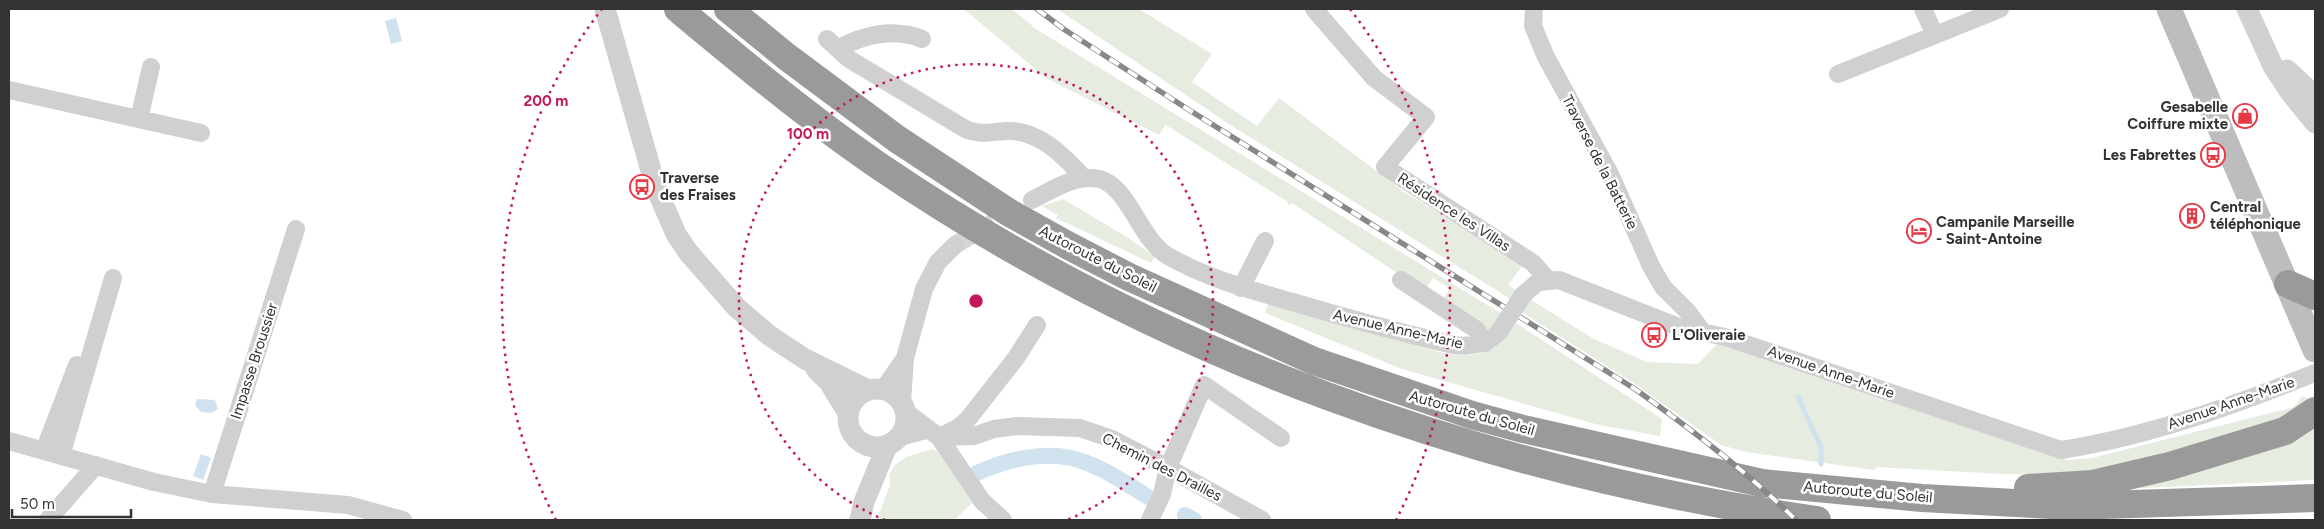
<svg xmlns="http://www.w3.org/2000/svg" width="2324" height="529" viewBox="0 0 2324 529" font-family="Figtree,sans-serif">
	<style>
		.green { fill: #e6ecdf }
		.water { fill: #cfe2ee }
		.lines { fill: none; stroke-linecap: round; stroke-linejoin: round }
		.stream { stroke: #cfe2ee; stroke-width: 5 }
		.canal { stroke: #cfe2ee; stroke-width: 16 }
		.minor-tunnel { stroke: #d6d6d6; stroke-width: 18; stroke-dasharray: 18 9; stroke-linecap: butt }
		.minor { stroke: #d0d0d0; stroke-width: 18 }
		.tertiary { stroke: #d0d0d0; stroke-width: 21 }
		.secondary { stroke: #bdbdbd; stroke-width: 25 }
		.motorway { stroke: #9a9a9a; stroke-width: 28 }
		.rail-casing { stroke: #888; stroke-width: 5.5 }
		.rail { stroke: #fff; stroke-width: 4; stroke-dasharray: 11; stroke-linecap: butt }
		.minor-bridge { stroke: #d0d0d0; stroke-width: 18 }
		.ring { fill: none; stroke: #c2185b; stroke-width: 2.5; stroke-dasharray: 2.5 5 }
		.labels { text-anchor: middle; dominant-baseline: central; stroke-width: 5; stroke-linejoin: round; paint-order: stroke }
		.poi-label { font-size: 15px; font-weight: bold; fill: #333; stroke: #fff; text-anchor: start }
		.street-label { font-size: 15px; fill: #333; stroke: #fff }
		.centre { fill: #c2185b; stroke: #fff; stroke-width: 2.5 }
		.ring-label { font-size: 15px; text-anchor: middle; font-weight: bold; fill: #c2185b; stroke: #fff; stroke-width: 5; stroke-linejoin: round; paint-order: stroke }
	</style>
	<rect width="100%" height="100%" fill="#fff"/>
	<path class="green" d="M964,9h48l24,20 466,285 -9,14 -4,2 -45,-32 6,-10 -17,-10 -9,13 -132,-88 -3,3 -1,-4 -119,-75 -4,-2 -6,10 -113,-57z
		M1057,9h82l73,45 -20,28 65,44 22,-28 124,93 120,74 -15,20 9,6 -5,9 -280,-174z
		M1063,199l64,38 28,20 -4,6 -95,-45 2,-3 -16,-9z
		M1528,298l66,41 53,23 51,2 19,-20 327,110 24,6 24,-2 202,-51 8,-11 7,3 -11,16 -197,59h-98l-126,-7 -3,3 -128,-18 -25,-7 -86,-61 -115,-73z
		M1268,304l179,50c38,5 45,-4 66,-33l149,98 -2,17 -61,-11 -200,-57 -134,-55z
		M2315,422v58l-197,9z
		M932,449l6,3 34,51 -17,17h-78l13,-35 -1,-10 6,-10 11,-8z"/>
	<path class="water" d="M396,18l6,23 -11,3 -6,-23z
		M197,399l18,1 3,9 -7,4 -10,-1 -6,-7z
		M201,454l10,4 -8,22 -10,-4z"/>
	<g class="lines">
		<path class="stream" d="M1798,397l23,50v17"/>
		<path class="canal" d="M977,473c35,-16 78,-25 115,-8 20,8 38,21 56,32
			M1185,515l9,5"/>
		<path class="minor-tunnel" d="M955,245l61,-36"/>
		<path class="minor" d="M1314,9l60,69 52,39 -41,50 148,96 15,17
			M1534,9l-1,17 13,31 64,117 41,92 12,21 25,25 14,19
			M1923,9l12,26
			M827,39l22,20 118,71c19,5 21,2 39,1 32,-2 58,25 78,47
			M838,49c26,-15 56,-21 84,-10
			M1838,74l162,-65
			M9,90l192,43
			M139,119l12,-52
			M1032,200c20,-10 44,-26 67,-21 29,6 41,61 69,77 38,22 80,33 121,45 54,16 109,31 164,44 18,2 33,0 46,-13
			M1401,280l76,50 8,13
			M1241,288l24,-47
			M1523,295l15,-13 21,-2 122,48 44,9 336,113c89,-14 171,-44 254,-77
			M883,390l22,-32
			M902,402l3,-44 19,-69 14,-27 17,-17
			M906,412l33,25 43,64 21,19
			M942,436l17,-9 9,-8 48,-61 21,-33
			M900,437l29,-8
			M939,437l35,-1 20,-7 23,-3 63,2 32,11 56,29 94,52
			M9,441l145,41 58,12 136,11 55,15
			M44,451l33,-86
			M61,456l52,-178
			M212,494l84,-265
			M48,520l48,-55
			M1150,520l12,-26 6,-26 36,-83 77,53"/>
		<path class="tertiary" d="M605,9l51,179 20,46 12,18 49,56 33,28 35,23 63,31
			M2247,9l26,57 17,26 25,31
			M2287,70l28,26
			M816,369l13,13 19,31
			M848 418a29 29 0 1 1 58 0a29 29 0 1 1-58 0Z
			M860,520l4,-18 23,-56"/>
		<path class="secondary" d="M2169,9l146,341"/>
		<path class="motorway" d="M678,9c65,54 131,109 201,157 279,190 605,306 938,354
			M728,9l59,48 110,82 111,73 61,34 60,31 185,84 158,54 51,14 239,54 160,15 149,8 244,-8
			M2288,284l27,12
			M2028,488l65,-4 77,-18 115,-35 30,-20"/>
		<defs>
			<path id="rail" d="M1037,9l28,21 121,78 449,281c57,41 111,82 161,131"/>
		</defs>
		<use href="#rail" class="rail-casing"/>
		<use href="#rail" class="rail"/>
		<path class="minor-bridge" d="M1499,332l24,-37"/>
	</g>
	<g class="ring">
		<path d="M885 520A237 237 0 1 1 1067 520"/>
		<path d="M556 520A474 474 0 0 1 602 9M1350 9A474 474 0 0 1 1396 520"/>
	</g>
	<defs>
		<symbol id="shop-ring" viewBox="-11 -11 22 22"><circle r="9.5" fill="#fff" stroke="#e63946" stroke-width="1.5"/><path d="M-5-2.5h2.3a2.7 3.5 0 0 1 5.4 0H5L5.5 6h-11ZM-1.5-2.5h3a1.5 2.3 0 0 0-3 0Z" fill="#e63946"/></symbol>
		<symbol id="bus-ring" viewBox="-11 -11 22 22"><circle r="9.5" fill="#fff" stroke="#e63946" stroke-width="1.5"/><path d="M-5-6H5V4H4V6H2V4H-2V6H-4V4H-5ZM-3.5-4V0h7V-4ZM-3.5 1.2v1.5H-2V1.2ZM2 1.2v1.5H3.5V1.2Z" fill="#e63946"/></symbol>
		<symbol id="building-ring" viewBox="-11 -11 22 22"><circle r="9.5" fill="#fff" stroke="#e63946" stroke-width="1.5"/><path d="M-4-6H4V6H1V3H-1V6H-4ZM-2.5-4.3h1.7v1.8h-1.7ZM.8-4.3h1.7v1.8H.8ZM-2.5-1h1.7V.8h-1.7ZM.8-1h1.7V.8H.8Z" fill="#e63946"/></symbol>
		<symbol id="hotel-ring" viewBox="-11 -11 22 22"><circle r="9.5" fill="#fff" stroke="#e63946" stroke-width="1.5"/><path d="M-6-4.5h1.5V1H6V5H4.5V3h-9V5H-6ZM-4 0a1.8 1.8 0 1 1 3.6 0ZM.5 0V-2.5h3Q6-2.5 6 0Z" fill="#e63946"/></symbol>
	</defs>
	<g fill-rule="evenodd">
		<use href="#shop-ring" x="2231" y="102" width="28" height="28"/>
		<use href="#bus-ring" x="2199" y="141" width="28" height="28"/>
		<use href="#bus-ring" x="628" y="173" width="28" height="28"/>
		<use href="#building-ring" x="2178" y="202" width="28" height="28"/>
		<use href="#hotel-ring" x="1905" y="217" width="28" height="28"/>
		<use href="#bus-ring" x="1640" y="321" width="28" height="28"/>
	</g>
	<g class="labels">
		<g class="poi-label">
			<text x="2228" y="107" text-anchor="end">Gesabelle<tspan x="2228" dy="17">Coiffure mixte</tspan></text>
			<text x="2196" y="155" text-anchor="end">Les Fabrettes</text>
			<text x="660" y="178">Traverse<tspan x="660" dy="17">des Fraises</tspan></text>
			<text x="2210" y="207">Central<tspan x="2210" dy="17">téléphonique</tspan></text>
			<text x="1936" y="222">Campanile Marseille<tspan x="1936" dy="17">- Saint-Antoine</tspan></text>
			<text x="1672" y="335">L'Oliveraie</text>
		</g>
		<g class="street-label">
			<text transform="translate(1600 162) rotate(63)">Traverse de la Batterie</text>
			<text transform="translate(1454 212) rotate(33)">Résidence les Villas</text>
			<text transform="translate(1098 259) rotate(27)">Autoroute du Soleil</text>
			<text transform="translate(1398 329) rotate(13)">Avenue Anne-Marie</text>
			<text transform="translate(254 361) rotate(-72)">Impasse Broussier</text>
			<text transform="translate(1831 372) rotate(19)">Avenue Anne-Marie</text>
			<text transform="translate(2231 403) rotate(-19)">Avenue Anne-Marie</text>
			<text transform="translate(1472 413) rotate(16)">Autoroute du Soleil</text>
			<text transform="translate(1162 467) rotate(27)">Chemin des Drailles</text>
			<text transform="translate(1868 492) rotate(5)">Autoroute du Soleil</text>
		</g>
	</g>
	<circle cx="976" cy="301" r="8" class="centre"/>
	<g class="ring-label">
		<text x="546" y="106">200 m</text>
		<text x="808" y="139">100 m</text>
	</g>
	<rect width="2324" height="529" fill="none" stroke="#333333" stroke-width="20"/>
	<path d="M12 509v8h119v-8" fill="none" stroke="#333333" stroke-width="2.5"/>
	<text x="20" y="509" font-size="15" fill="#333333" stroke="#ffffff" stroke-width="4" paint-order="stroke">50 m</text>
</svg>
